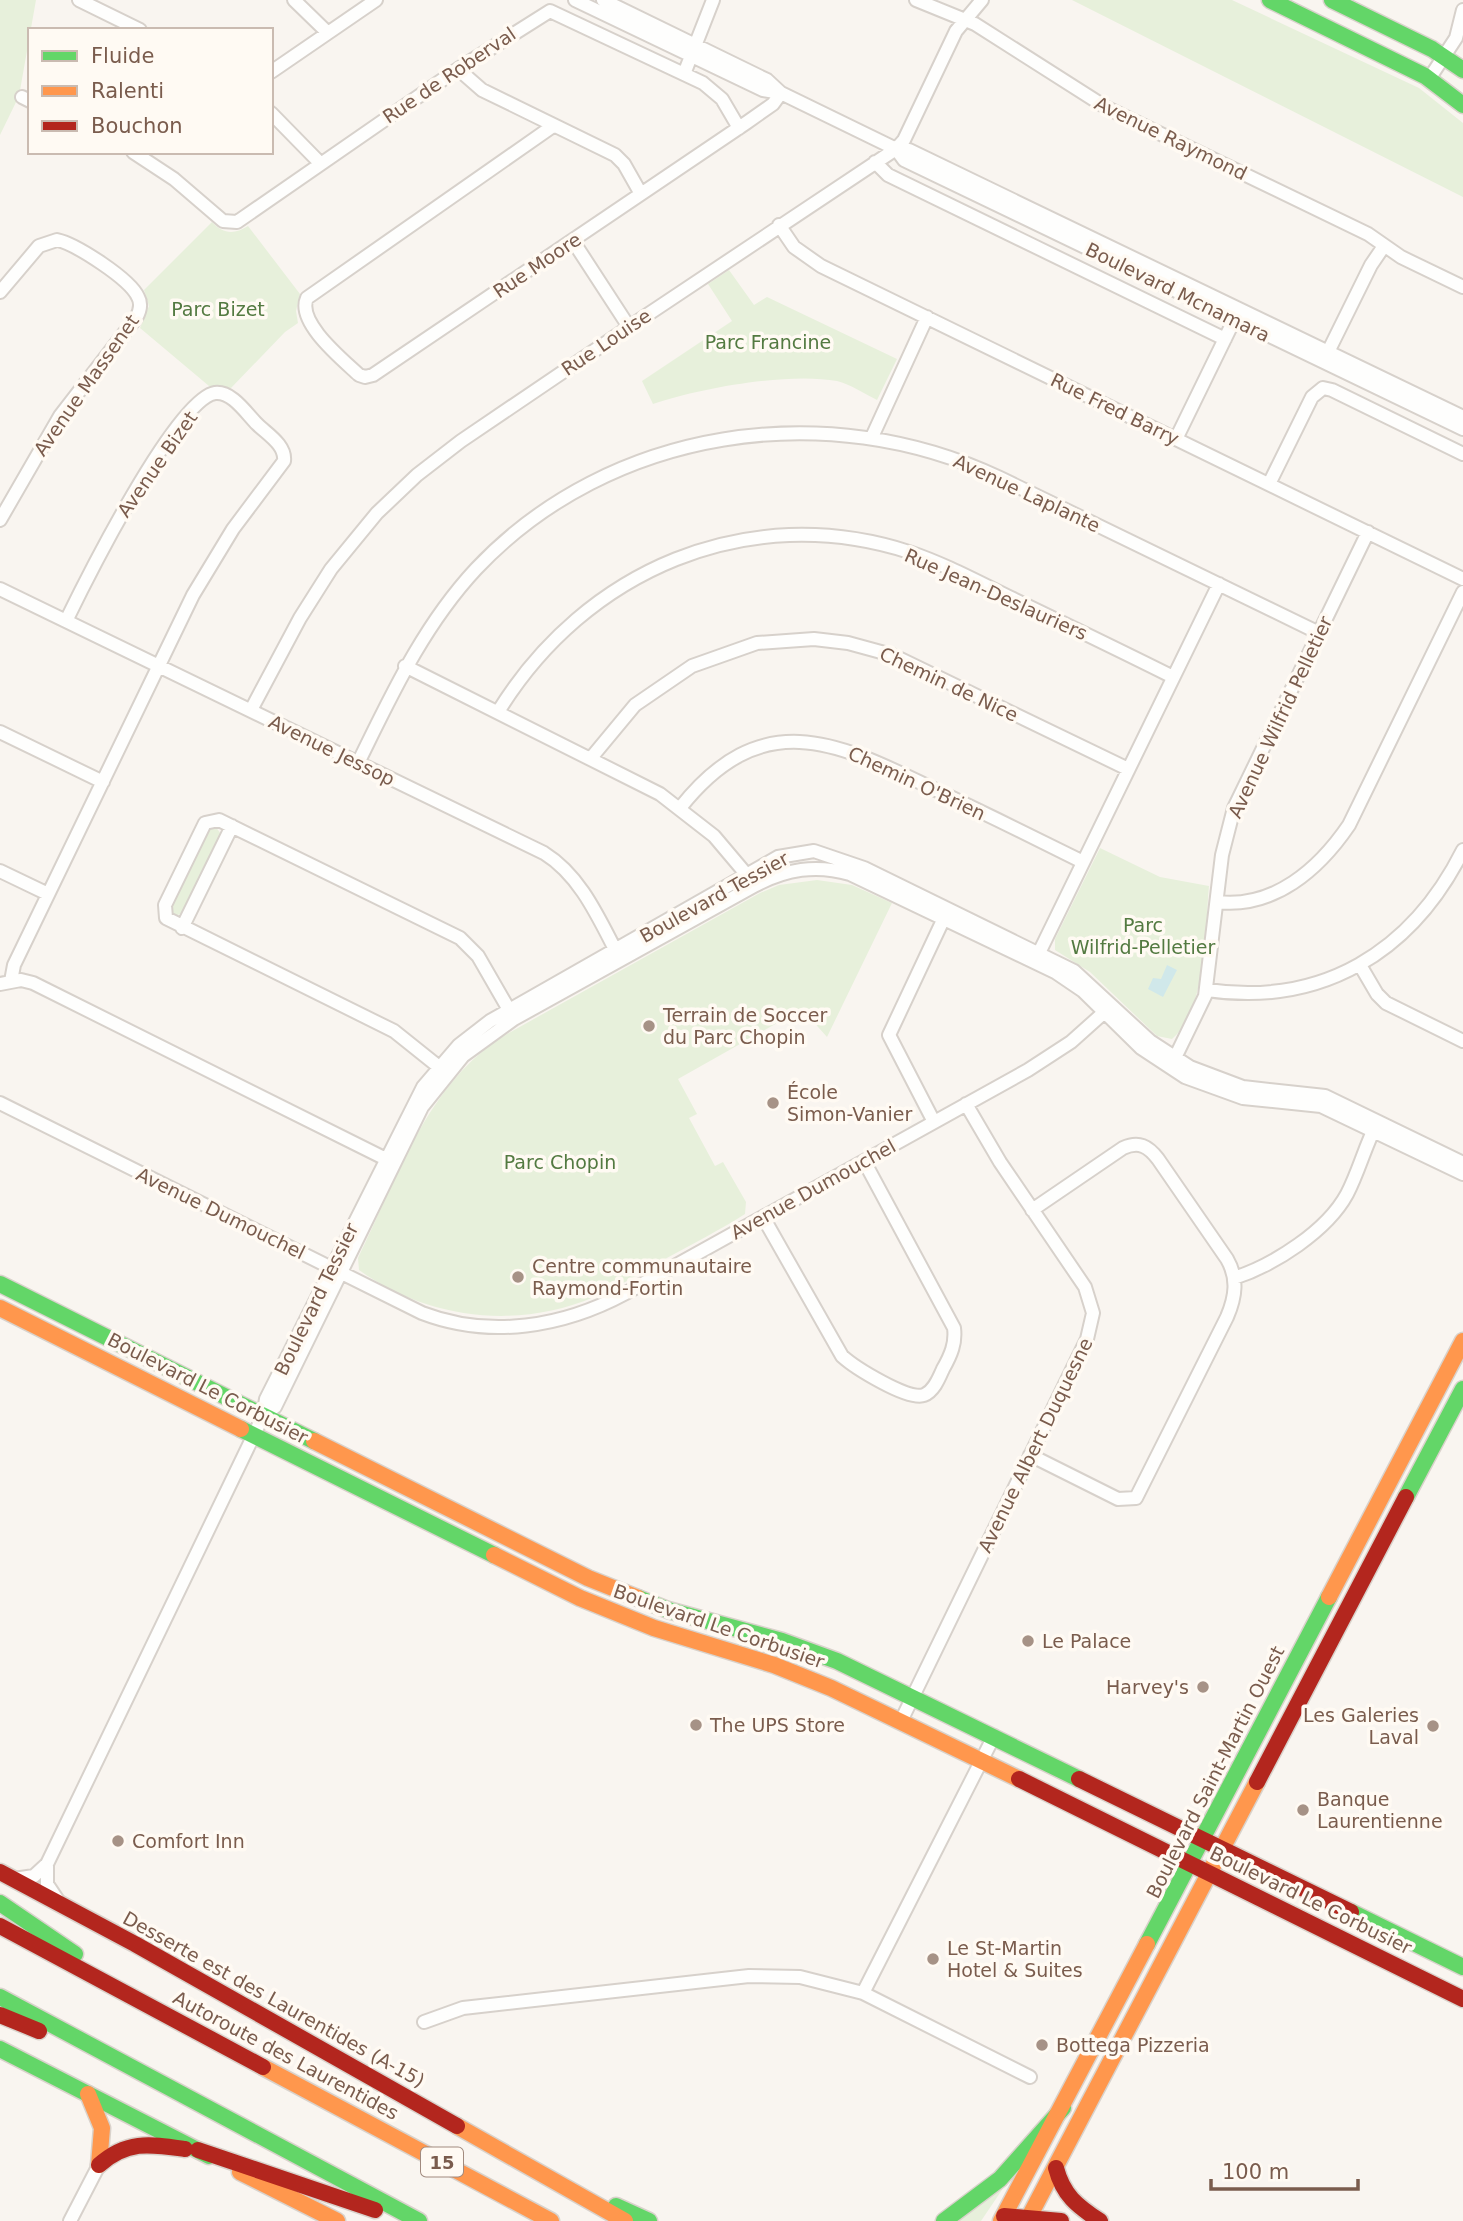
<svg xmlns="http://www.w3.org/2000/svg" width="1463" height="2221" viewBox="0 0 1463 2221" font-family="'DejaVu Sans',sans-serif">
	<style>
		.green { fill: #e7f0db }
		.water { fill: #d0e8ea }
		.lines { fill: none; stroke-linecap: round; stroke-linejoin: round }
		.street-casing { stroke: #d7d1cb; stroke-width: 16 }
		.fast-casing { stroke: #d9d2cb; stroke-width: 19 }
		.slow-casing { stroke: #d9d2cb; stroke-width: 19 }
		.jam-casing { stroke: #d9d2cb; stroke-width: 19 }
		.street { stroke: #fefefd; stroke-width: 12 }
		.fast { stroke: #63d668; stroke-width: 16 }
		.slow { stroke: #ff974d; stroke-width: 16 }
		.jam { stroke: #b3261e; stroke-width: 16 }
		.poi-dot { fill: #a69286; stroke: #fffaf3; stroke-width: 2.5 }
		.labels { text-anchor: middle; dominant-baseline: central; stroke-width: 7; stroke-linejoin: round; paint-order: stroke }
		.shield { fill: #fffaf3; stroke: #a28b7f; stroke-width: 2 }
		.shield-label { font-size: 18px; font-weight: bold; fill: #7a5c4d }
		.street-label { font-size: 19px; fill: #7a5c4d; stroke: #fffaf3 }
		.park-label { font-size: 19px; fill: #537a41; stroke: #fffaf3 }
		.poi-label { font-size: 19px; fill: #7a5c4d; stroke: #fffaf3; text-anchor: start }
	</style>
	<rect width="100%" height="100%" fill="#f9f5f0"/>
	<path class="green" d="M0,0h36l-17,96 -19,39z
		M1072,0h160l187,88 44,35v74z
		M212,222c11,12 22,13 36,4l52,68 -4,17 2,12 -13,9 -54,56 -22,-2 -69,-58 9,-22 -5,-16z
		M729,270l25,35 13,-8 130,62 -20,41c-12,-6 -27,-16 -40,-19 -48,-9 -137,7 -184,23l-11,-23 90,-60 -24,-37z
		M215,826l6,8 -38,79 -8,3 -4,-5v-6l37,-75z
		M1100,848l60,29 49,9c-4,43 -2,123 -37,153l-15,-3 -67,-64 -35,-22v-11z
		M817,880l35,5 40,18 -65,134 -25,-28 -124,70 19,35 -8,4 26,48 8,-4 23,40 -1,12c-25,16 -53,30 -80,45 -23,13 -46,28 -71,38 -77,33 -167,22 -235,-27l-1,-12c39,-79 69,-176 149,-224l253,-141 19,-8z
		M1006,2184l-25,37h-26z"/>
	<path class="water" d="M1167,965l10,5 -14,27 -15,-8 5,-11 8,1z"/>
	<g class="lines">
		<defs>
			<path id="street" d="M79,0l61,30
				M294,0l34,33
				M575,0l188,90 18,3 115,56 13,1 554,267
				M603,0l164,80 14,13
				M916,0l59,24 132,84 261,126 33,23 62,30
				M458,69l24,21 133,65 9,9 17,30
				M271,72l105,-72
				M684,74l29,-74
				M1429,79l27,-41 7,-28
				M22,97l8,4
				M271,113l49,50
				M553,126l-246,172c-11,24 35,61 52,77l6,2 8,-2 373,-252 27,-19 8,-11
				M896,149l8,11 559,269
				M133,152l41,27 49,42 14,1 221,-153 92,-58 153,72 19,16 17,29
				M875,162l13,13 337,164
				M779,225l15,22 27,19 642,313
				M573,241l56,86
				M0,292l39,-46 18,-6c19,4 73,39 81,57 4,7 2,14 -2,21l-76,98 -60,104
				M1328,352l43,-87 13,-19
				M872,437l55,-120
				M1176,439l62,-127
				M1269,484l43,-87 11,-9 9,2 131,64
				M0,589l544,264c37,23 55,66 75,104
				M405,666l255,128 54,42 38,45
				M251,710l49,-92 31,-49 46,-56 40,-38 44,-34 177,-120 258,-172 8,-9 52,-109 26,-31
				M498,712c87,-142 250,-212 411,-160 36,12 69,30 102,46 54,26 108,52 162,79
				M0,732l103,50
				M591,758l44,-53 57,-39 65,-23 57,-4 34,4 44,12 236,114
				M358,763c34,-69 65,-137 118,-194 134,-142 351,-173 524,-91l319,155
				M680,808c84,-106 160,-64 260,-16 48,23 95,46 143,70
				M0,871l48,23
				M1217,902c57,7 102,-33 132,-77l114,-233
				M182,928l50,-102
				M1036,959l183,-375
				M1360,965l17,29 9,9 77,38
				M11,981l3,-16 179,-370 40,-66 51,-68c2,-16 -17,-27 -27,-37 -11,-11 -25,-33 -42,-31 -39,6 -130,189 -149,228
				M0,984l21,-4 12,3 357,178
				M1207,990c115,17 205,-38 256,-140
				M1172,1064l33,-68 17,-141 12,-47 134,-276
				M444,1071l-50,-40 -228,-113 -1,-13 40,-82 14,-3 241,118 18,18 34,59
				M0,1103l422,210c68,26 141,14 204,-20l402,-223 43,-28 38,-34
				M934,1122l-45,-87 55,-117
				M763,1217l79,139c12,11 66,45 82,39 10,-4 15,-17 19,-26 8,-14 13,-26 11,-41l-90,-167
				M1234,1278c40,-13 93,-47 113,-84 12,-23 18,-48 30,-71
				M263,1416l12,-9 147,-300 41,-51 51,-37 240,-133c32,-17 62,-22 96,-12l205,98 28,19 58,57 44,29 58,21 78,8 142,68
				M1030,1455l88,44 18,-1 91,-181c9,-21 11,-39 0,-58l-69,-100c-10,-13 -19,-18 -35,-11l-91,62
				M901,1721l186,-382 6,-26 -8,-26 -85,-125 -34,-58
				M47,1864v20l12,18
				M14,1879l20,-3 13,-12 216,-448 3,-17 157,-312 36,-42 31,-24 288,-164 36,-6 50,17 210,103 76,70 40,26 53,20 82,9 138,67
				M863,1993l131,-257
				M424,2022l39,-14 286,-32 51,1 63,16 167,84
				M70,2221l29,-56"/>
			<path id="fast" d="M1270,0l155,76 38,29
				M1332,0l100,49 31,21
				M0,1284l314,157
				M241,1429l253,126
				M1406,1497l57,-108
				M638,1598l30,12 114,31 55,20 242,118
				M0,1903l75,51
				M1351,1912l112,55
				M1147,1944l182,-347
				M0,1997l419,224
				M0,2049l209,107
				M616,2206l33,15
				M944,2221l56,-42 63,-71"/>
			<path id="slow" d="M0,1308l241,121
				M314,1441l274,137 50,20
				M494,1555l86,43 74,30 120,37 57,23 188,91
				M1329,1597l134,-256
				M263,2067l288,154
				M88,2094l14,34 -3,37
				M457,2126l168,95
				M240,2172l97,49
				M1001,2221l146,-277
				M1027,2221l230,-439"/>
			<path id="jam" d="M1019,1779l444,220
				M1079,1779l272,133
				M1257,1782l149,-285
				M0,1872l135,72 322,182
				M0,1926l263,141
				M0,2015l39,16
				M198,2150l177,60
				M99,2165c28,-25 51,-21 86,-16
				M1056,2168c7,27 21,38 44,53
				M1004,2216l57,5"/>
		</defs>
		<use href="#street" class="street-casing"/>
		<use href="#fast" class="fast-casing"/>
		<use href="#slow" class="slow-casing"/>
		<use href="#jam" class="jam-casing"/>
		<use href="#street" class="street"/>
		<use href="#fast" class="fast"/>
		<use href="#slow" class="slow"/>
		<use href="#jam" class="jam"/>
	</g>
	<g class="poi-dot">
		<circle cx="649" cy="1026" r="7"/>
		<circle cx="773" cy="1103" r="7"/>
		<circle cx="518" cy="1277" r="7"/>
		<circle cx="1028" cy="1641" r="7"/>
		<circle cx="1203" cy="1687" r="7"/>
		<circle cx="696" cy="1725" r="7"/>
		<circle cx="1433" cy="1726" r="7"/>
		<circle cx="1303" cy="1810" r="7"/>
		<circle cx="118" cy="1841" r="7"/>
		<circle cx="933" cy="1959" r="7"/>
		<circle cx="1042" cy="2045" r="7"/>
	</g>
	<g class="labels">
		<rect class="shield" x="421" y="2147.5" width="42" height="29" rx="5"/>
		<g class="shield-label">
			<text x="442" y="2162">15</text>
		</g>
		<g class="street-label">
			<text transform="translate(449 75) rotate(-34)">Rue de Roberval</text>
			<text transform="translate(1171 138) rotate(26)">Avenue Raymond</text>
			<text transform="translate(537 265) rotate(-34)">Rue Moore</text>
			<text transform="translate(1178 292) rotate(26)">Boulevard Mcnamara</text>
			<text transform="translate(606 342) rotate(-34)">Rue Louise</text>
			<text transform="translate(86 385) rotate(-55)">Avenue Massenet</text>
			<text transform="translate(1115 409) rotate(26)">Rue Fred Barry</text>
			<text transform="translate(157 464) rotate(-55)">Avenue Bizet</text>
			<text transform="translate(1027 493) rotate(25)">Avenue Laplante</text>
			<text transform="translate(996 594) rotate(24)">Rue Jean-Deslauriers</text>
			<text transform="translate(949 684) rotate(25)">Chemin de Nice</text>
			<text transform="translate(1280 717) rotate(-65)">Avenue Wilfrid Pelletier</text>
			<text transform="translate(332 750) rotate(26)">Avenue Jessop</text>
			<text transform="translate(917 783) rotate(25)">Chemin O'Brien</text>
			<text transform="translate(714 897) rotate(-29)">Boulevard Tessier</text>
			<text transform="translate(813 1189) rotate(-29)">Avenue Dumouchel</text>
			<text transform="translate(221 1213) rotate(26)">Avenue Dumouchel</text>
			<text transform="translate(316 1299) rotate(-64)">Boulevard Tessier</text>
			<text transform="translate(208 1388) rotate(27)">Boulevard Le Corbusier</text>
			<text transform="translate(1035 1445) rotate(-64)">Avenue Albert Duquesne</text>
			<text transform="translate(719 1626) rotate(19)">Boulevard Le Corbusier</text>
			<text transform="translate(1215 1772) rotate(-63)">Boulevard Saint-Martin Ouest</text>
			<text transform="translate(1311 1900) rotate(26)">Boulevard Le Corbusier</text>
			<text transform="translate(274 1999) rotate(29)">Desserte est des Laurentides (A-15)</text>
			<text transform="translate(286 2055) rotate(28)">Autoroute des Laurentides</text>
		</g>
		<g class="park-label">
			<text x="218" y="309">Parc Bizet</text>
			<text x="768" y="342">Parc Francine</text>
			<text x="1143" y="925">Parc<tspan x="1143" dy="22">Wilfrid-Pelletier</tspan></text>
			<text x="560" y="1162">Parc Chopin</text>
		</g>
		<g class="poi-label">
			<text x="663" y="1015">Terrain de Soccer<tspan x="663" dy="22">du Parc Chopin</tspan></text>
			<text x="787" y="1092">École<tspan x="787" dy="22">Simon-Vanier</tspan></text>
			<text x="532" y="1266">Centre communautaire<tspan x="532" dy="22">Raymond-Fortin</tspan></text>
			<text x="1042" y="1641">Le Palace</text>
			<text x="1189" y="1687" text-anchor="end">Harvey's</text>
			<text x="1419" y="1715" text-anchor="end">Les Galeries<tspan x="1419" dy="22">Laval</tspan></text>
			<text x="710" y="1725">The UPS Store</text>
			<text x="1317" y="1799">Banque<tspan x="1317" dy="22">Laurentienne</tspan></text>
			<text x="132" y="1841">Comfort Inn</text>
			<text x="947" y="1948">Le St-Martin<tspan x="947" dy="22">Hotel &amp; Suites</tspan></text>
			<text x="1056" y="2045">Bottega Pizzeria</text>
		</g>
	</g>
	<rect x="28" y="28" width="245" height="126" fill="#fffaf3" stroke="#cabbb1" stroke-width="2"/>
	<rect x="42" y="51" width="35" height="10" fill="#63d668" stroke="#cabbb1" stroke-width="2"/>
	<text x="91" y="63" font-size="21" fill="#7a5c4d">Fluide</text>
	<rect x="42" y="86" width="35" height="10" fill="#ff974d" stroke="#cabbb1" stroke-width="2"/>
	<text x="91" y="98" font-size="21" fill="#7a5c4d">Ralenti</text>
	<rect x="42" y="121" width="35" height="10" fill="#b3261e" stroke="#cabbb1" stroke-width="2"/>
	<text x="91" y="133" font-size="21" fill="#7a5c4d">Bouchon</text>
	<path d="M1211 2179v10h147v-10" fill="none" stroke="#7a5c4d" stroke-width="3.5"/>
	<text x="1222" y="2179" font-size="21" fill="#7a5c4d" stroke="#fffaf3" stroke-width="5" paint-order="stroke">100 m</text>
</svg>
